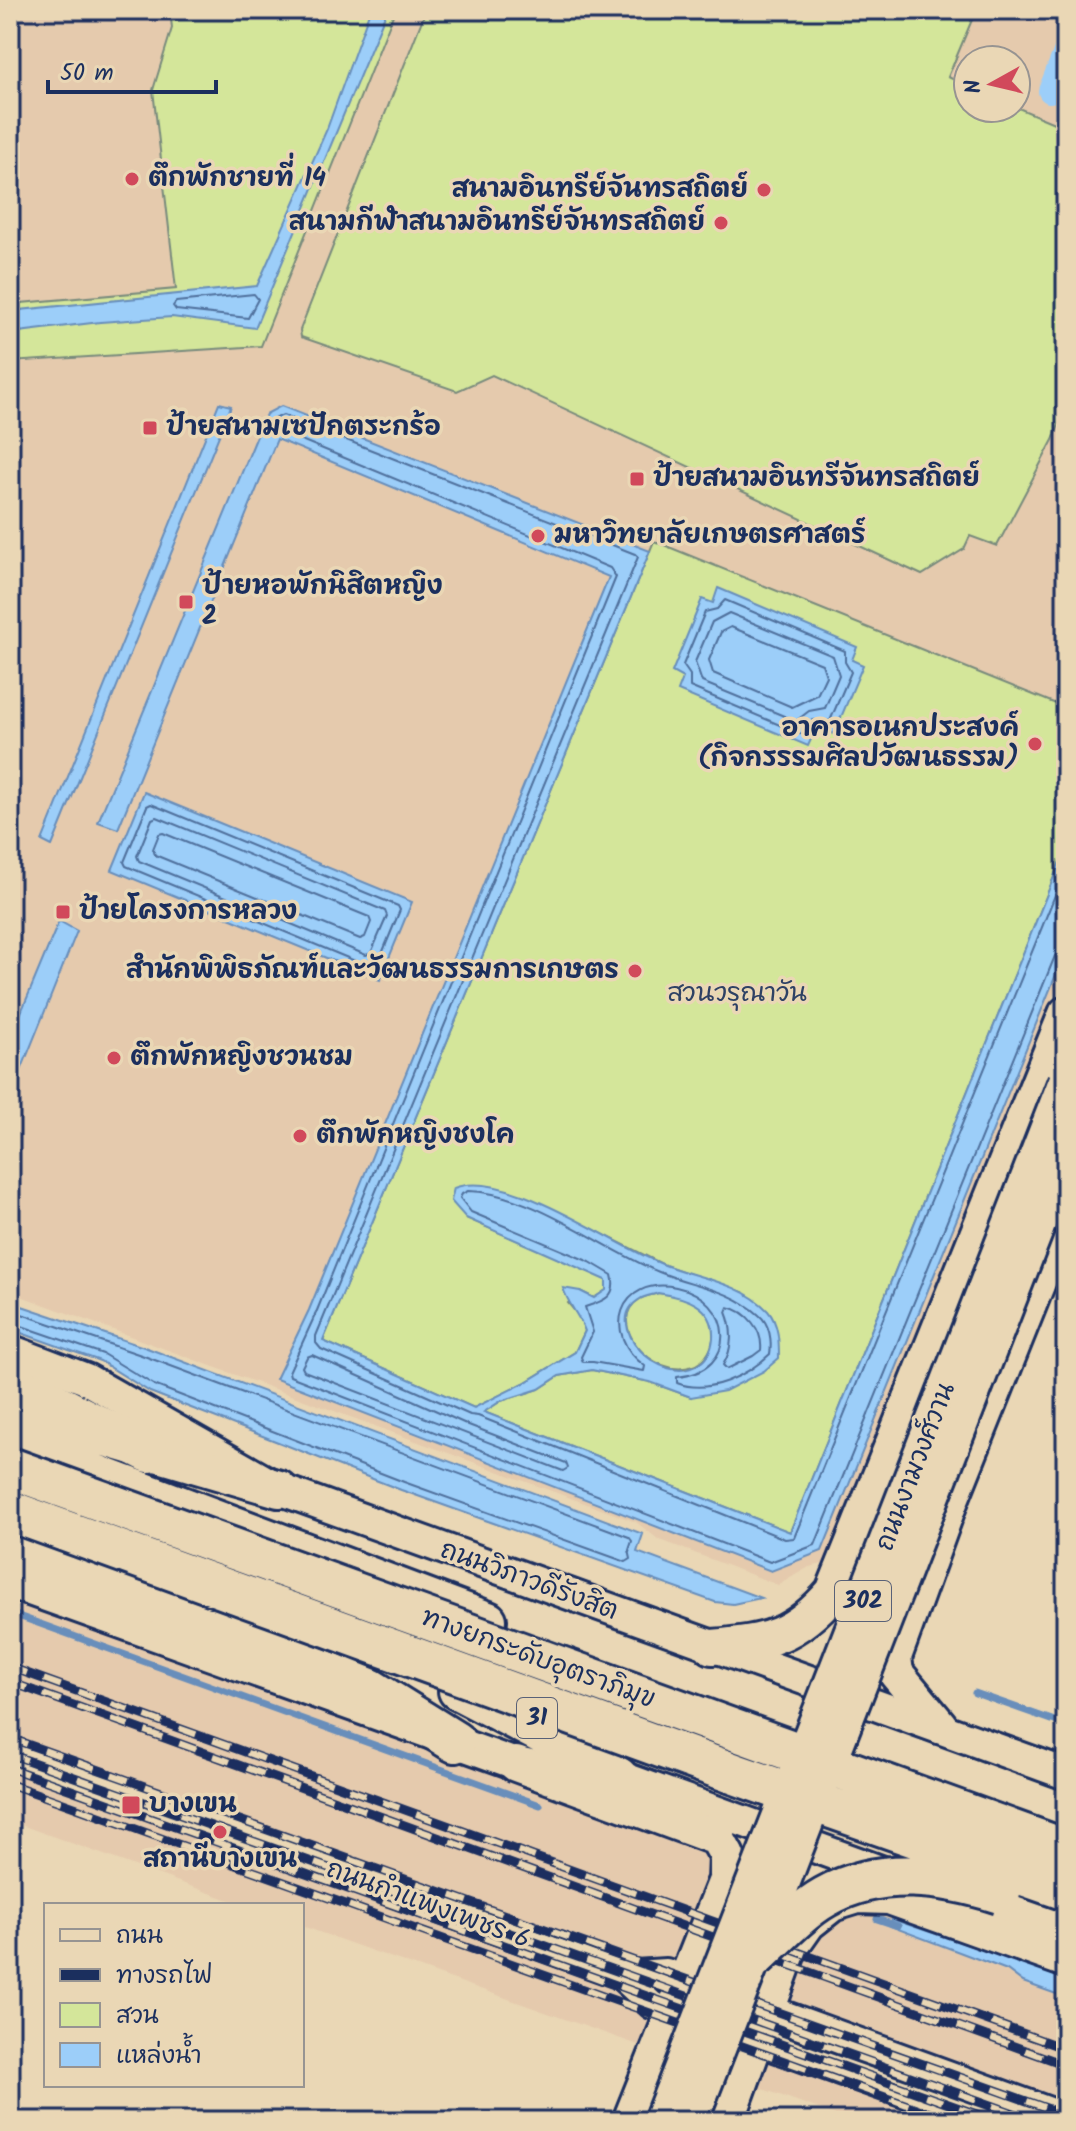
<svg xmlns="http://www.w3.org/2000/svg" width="1076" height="2131" viewBox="0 0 1076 2131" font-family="Kalam,'Playpen Sans Thai',sans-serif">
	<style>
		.built { fill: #e5caad; fill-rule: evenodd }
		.green { fill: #d4e69a; stroke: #788a7c; stroke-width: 2 }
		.water { fill: #9ccef9; stroke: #688ebb; stroke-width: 2; fill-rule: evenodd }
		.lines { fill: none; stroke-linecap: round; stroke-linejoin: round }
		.shore { stroke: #4f6f9c; stroke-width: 2 }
		.stream { stroke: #688ebb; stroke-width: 7 }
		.canal { stroke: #9ccef9; stroke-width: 24 }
		.tertiary-casing { stroke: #1b2f5e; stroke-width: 32 }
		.secondary-casing { stroke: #1b2f5e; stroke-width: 36 }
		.primary-casing { stroke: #1b2f5e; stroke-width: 40 }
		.trunk-casing { stroke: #1b2f5e; stroke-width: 42 }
		.motorway-casing { stroke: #1b2f5e; stroke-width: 46 }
		.tertiary { stroke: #ead7b5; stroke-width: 26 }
		.secondary { stroke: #ead7b5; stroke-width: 30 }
		.primary { stroke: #ead7b5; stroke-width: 34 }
		.trunk { stroke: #ead7b5; stroke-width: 36 }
		.motorway { stroke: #ead7b5; stroke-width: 40 }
		.rail-casing { stroke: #1b2f5e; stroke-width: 9 }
		.rail { stroke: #ead7b5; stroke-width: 6; stroke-dasharray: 18; stroke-linecap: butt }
		.primary-bridge-casing { stroke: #1b2f5e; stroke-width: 40; stroke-linecap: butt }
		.motorway-bridge-casing { stroke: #1b2f5e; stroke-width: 46; stroke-linecap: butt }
		.primary-bridge { stroke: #ead7b5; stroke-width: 34 }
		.motorway-bridge { stroke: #ead7b5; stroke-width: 40 }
		.poi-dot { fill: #d1495b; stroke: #ead7b5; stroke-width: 3 }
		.labels { text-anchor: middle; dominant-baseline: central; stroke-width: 7; stroke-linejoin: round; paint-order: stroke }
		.shield { fill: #ead7b5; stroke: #596178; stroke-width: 2 }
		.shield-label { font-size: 24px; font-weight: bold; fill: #1b2f5e }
		.poi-label { font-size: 26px; font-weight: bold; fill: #1b2f5e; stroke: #ead7b5; text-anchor: start }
		.park-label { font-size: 26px; fill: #2e4164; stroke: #ead7b5 }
		.street-label { font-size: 26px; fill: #1b2f5e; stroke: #ead7b5 }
	</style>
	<rect width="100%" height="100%" fill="#ead7b5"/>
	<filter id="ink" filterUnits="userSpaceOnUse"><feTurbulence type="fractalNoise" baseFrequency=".0125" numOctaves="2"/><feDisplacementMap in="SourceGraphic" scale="16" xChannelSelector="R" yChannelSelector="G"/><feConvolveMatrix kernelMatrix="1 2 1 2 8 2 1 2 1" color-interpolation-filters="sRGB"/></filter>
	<g filter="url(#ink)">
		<path class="built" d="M10,10h1056v953l-239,600 -18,4 -31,18 -120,-46 -22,-17 -626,-230zM968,60h48v48h-48z
			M10,1597l1056,383v141h-213l-551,-195v-21h-59l-233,-84z"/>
		<path class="green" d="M170,10h225l-134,336 -251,16v-58l166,-15 -23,-199 19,-62z
			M426,10h534l14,5 -26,62 20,9v22l48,-1 50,21v279l-13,33 -56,106 -27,-10 -6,13 -42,26 -430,-200 -35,16 -156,-54 -1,-7z
			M654,541l412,167v139l-276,685 -306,-120 17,-11 38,-12 20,-13 33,-6 58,12 41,15 52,-105 -81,-28 -113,-57 -43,-17 -40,28 140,61v11l-12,8 -14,-7 -12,12 11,13 6,15 -10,21 -51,31 -50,25 -151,-67z
			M658,1293c16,2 33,5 46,16 17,16 10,50 -11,57 -41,15 -90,-45 -53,-67 4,-3 13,-4 18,-6z"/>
		<path class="water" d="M370,10h17l-132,318 -83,-11 -72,5 -90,11v-22l247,-25 70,-157z
			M219,403l12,3 -179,440 -10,-5z
			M281,406l369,145 -327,790 151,67 50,-25 51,-31 10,-21c-6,-16 -17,-27 -22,-43l17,3 14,7 12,-8v-10l-140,-62 -15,-17 3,-13c52,-21 157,56 208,76 35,14 79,18 106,47 11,13 11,31 11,47l-15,13 -39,20 -34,6 -41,-15 -58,-12 -33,6 -20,13 -38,12 -17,11 306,120 276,-685v103l-244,601 -51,20 -495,-192 33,-69 300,-733 -332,-138 -159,390 -20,-7 168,-408zM658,1293c27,4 57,12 55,45 -1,11 -5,20 -14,26 -37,26 -100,-41 -59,-65 5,-3 13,-4 18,-6z
			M718,588l139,59 -5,13 11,5 -29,69 -17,-8 -9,20 -130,-55 5,-13 -11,-6 30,-73 11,4z
			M144,792l268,110 -32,78 -268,-110z
			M59,921l18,10 -67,167v-59z
			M10,1302l137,46 496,186 -6,18 124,46 -28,6 -18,-2 -314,-112 -251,-98 -50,-31 -90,-32z
			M892,1919l173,59 -6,17 -36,-13 -16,-12 -117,-44z"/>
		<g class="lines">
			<path class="shore" d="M254,294l4,5 -10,19 -72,-8 -3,-4 3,-4z
				M725,600l120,51v11l6,10 -21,49 -17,-1 -8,13 -4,1 -111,-47v-12l-7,-10 22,-53 12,-3z
				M729,613l104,43 6,19 -14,33 -16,3 -13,10 -94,-39 -7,-20 17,-40z
				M731,627l91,37 4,12 -9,19 -25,12 -79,-34 -4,-13 12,-28z
				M151,804l247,102 2,4 -23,56 -5,2 -246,-102 -2,-4 23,-56z
				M157,817l228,94 2,5 -16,37 -5,2 -227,-94 -2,-5 15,-37z
				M163,833l206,84 2,5 -6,15 -5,2 -205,-84 -2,-6 6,-15z
				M1066,868l-272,670 -9,1 -307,-123 -8,-1 -149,-66 -5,-6v-7l322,-779 -3,-3 -352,-139 -11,5 -3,8 3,4h10l328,136 6,9 -300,736 -27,59 1,4 480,186 45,-17 240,-589 5,-5 6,-1
				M468,1191c63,1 133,57 191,81 34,14 72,17 100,43 11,9 13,26 11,39 -23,22 -61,41 -93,29v-6c63,-5 58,-78 -1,-90 -58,-11 -75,48 -31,79l-1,5 -51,-9h-10l-2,-5 12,-25 -8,-25c16,-5 33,-9 27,-32l-22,-13 -119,-50 -11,-14 2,-4z
				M728,1307c19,4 35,23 33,43l-8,6 -26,13 -4,-4c10,-16 10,-36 3,-53z
				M10,1310l134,46 485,181 3,4 -3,9 2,9 -5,3 -222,-80 -250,-97 -51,-31 -93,-32
				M312,1355l154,69 100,39 2,5 -5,3 -259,-100 -2,-4 5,-10z"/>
			<path class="stream" d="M10,1613l530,192
				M975,1693l91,32
				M877,1919l21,7"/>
			<path class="canal" d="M1050,91l16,-41"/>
			<defs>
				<path id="tertiary" d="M10,1753l610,222 32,30 38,13
					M620,1975l46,-3 35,13
					M750,2002l316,115
					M738,2035l242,86"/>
				<path id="secondary" d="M10,1350l76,29 193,110 787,285
					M10,1583l506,181 24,3
					M596,1773l23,3 275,100
					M947,1896l119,43"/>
				<path id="primary" d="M712,1647c57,-5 82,-10 121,-55l233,-578
					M940,1726l-44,-53 -2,-16 58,-160 114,-285
					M516,1764l201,74 10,18 -1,24 -96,241
					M727,2121l62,-171 19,-27 24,-19 26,-8 31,1 177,63"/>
				<path id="trunk" d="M10,1410l269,79
					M10,1442l60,21 418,157
					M457,1691l162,85"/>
				<path id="motorway" d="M10,1385l30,11 109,56
					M10,1554l147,49 213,86 85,53
					M1000,1893l66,23"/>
			</defs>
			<use href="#tertiary" class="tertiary-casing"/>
			<use href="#secondary" class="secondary-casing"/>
			<use href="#primary" class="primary-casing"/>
			<use href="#trunk" class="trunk-casing"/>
			<use href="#motorway" class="motorway-casing"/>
			<use href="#tertiary" class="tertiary"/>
			<use href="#secondary" class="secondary"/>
			<use href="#primary" class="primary"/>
			<use href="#trunk" class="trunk"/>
			<use href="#motorway" class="motorway"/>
			<defs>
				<path id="rail" d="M10,1667l1056,382
					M10,1682l1056,383
					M10,1738l1056,377
					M10,1754l1026,367
					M10,1768l986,353
					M10,1784l942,337"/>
			</defs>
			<use href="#rail" class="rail-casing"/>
			<use href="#rail" class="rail"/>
			<defs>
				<path id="primary-bridge" d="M661,2121l405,-1040
					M690,2121l376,-969"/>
				<path id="motorway-bridge" d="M10,1468l1056,382
					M10,1511l728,264 328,115
					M754,1958c21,-19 46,-47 71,-61 55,-31 118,-22 175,-4"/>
			</defs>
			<use href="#primary-bridge" class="primary-bridge-casing"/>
			<use href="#motorway-bridge" class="motorway-bridge-casing"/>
			<use href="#primary-bridge" class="primary-bridge"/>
			<use href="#motorway-bridge" class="motorway-bridge"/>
		</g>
	</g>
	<g class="poi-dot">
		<circle cx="132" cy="179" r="8"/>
		<circle cx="764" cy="190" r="8"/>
		<circle cx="721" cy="223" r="8"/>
		<rect x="142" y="420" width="16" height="16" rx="4"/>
		<rect x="629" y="471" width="16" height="16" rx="4"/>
		<circle cx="538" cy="536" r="8"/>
		<rect x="178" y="594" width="16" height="16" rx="4"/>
		<circle cx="1035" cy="744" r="8"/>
		<rect x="55" y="904" width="16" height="16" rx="4"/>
		<circle cx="635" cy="971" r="8"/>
		<circle cx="114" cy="1058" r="8"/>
		<circle cx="300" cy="1136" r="8"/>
		<rect x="121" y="1795" width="20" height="20" rx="4"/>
		<circle cx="220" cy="1832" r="8"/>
	</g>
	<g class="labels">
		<g class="shield">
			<rect x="835" y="1581" width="56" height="40" rx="6"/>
			<rect x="517" y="1698" width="40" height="40" rx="6"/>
		</g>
		<g class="shield-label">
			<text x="863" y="1601">302</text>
			<text x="537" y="1718">31</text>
		</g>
		<g class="poi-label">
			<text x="148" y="179">ตึกพักชายที่ 14</text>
			<text x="748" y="190" text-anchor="end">สนามอินทรีย์จันทรสถิตย์</text>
			<text x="705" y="223" text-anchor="end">สนามกีฬาสนามอินทรีย์จันทรสถิตย์</text>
			<text x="166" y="428">ป้ายสนามเซปักตระกร้อ</text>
			<text x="653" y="479">ป้ายสนามอินทรีจันทรสถิตย์</text>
			<text x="554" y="536">มหาวิทยาลัยเกษตรศาสตร์</text>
			<text x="202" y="587">ป้ายหอพักนิสิตหญิง<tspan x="202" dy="30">2</tspan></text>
			<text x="1019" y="729" text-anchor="end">อาคารอเนกประสงค์<tspan x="1019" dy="30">(กิจกรรรมศิลปวัฒนธรรม)</tspan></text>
			<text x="79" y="912">ป้ายโครงการหลวง</text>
			<text x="619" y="971" text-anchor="end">สำนักพิพิธภัณฑ์และวัฒนธรรมการเกษตร</text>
			<text x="130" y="1058">ตึกพักหญิงชวนชม</text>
			<text x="316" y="1136">ตึกพักหญิงชงโค</text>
			<text x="149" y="1805">บางเขน</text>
			<text x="220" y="1860" text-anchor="middle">สถานีบางเขน</text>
		</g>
		<g class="park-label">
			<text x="737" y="994">สวนวรุณาวัน</text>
		</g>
		<g class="street-label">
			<text transform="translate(916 1467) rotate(-69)">ถนนงามวงศ์วาน</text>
			<text transform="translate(529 1581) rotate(20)">ถนนวิภาวดีรังสิต</text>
			<text transform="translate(538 1659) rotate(20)">ทางยกระดับอุตราภิมุข</text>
			<text transform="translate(428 1905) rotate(20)">ถนนกำแพงเพชร 6</text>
		</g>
	</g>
	<rect width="1076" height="2131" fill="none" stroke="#ead7b5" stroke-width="40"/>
	<rect x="20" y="20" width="1036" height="2091" fill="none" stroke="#1b2f5e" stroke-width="3" filter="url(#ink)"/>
	<rect x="44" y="1903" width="260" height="184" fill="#ead7b5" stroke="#979492" stroke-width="2"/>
	<rect x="60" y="1929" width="40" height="12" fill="#ead7b5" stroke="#979492" stroke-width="2"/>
	<text x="116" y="1943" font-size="24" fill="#1b2f5e">ถนน</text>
	<rect x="60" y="1969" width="40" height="12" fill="#1b2f5e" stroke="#979492" stroke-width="2"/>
	<text x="116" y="1983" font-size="24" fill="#1b2f5e">ทางรถไฟ</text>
	<rect x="60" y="2003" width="40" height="24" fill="#d4e69a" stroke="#979492" stroke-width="2"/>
	<text x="116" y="2023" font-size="24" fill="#1b2f5e">สวน</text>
	<rect x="60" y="2043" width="40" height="24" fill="#9ccef9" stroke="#979492" stroke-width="2"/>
	<text x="116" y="2063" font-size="24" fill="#1b2f5e">แหล่งน้ำ</text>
	<g transform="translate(992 84) rotate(262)"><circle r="38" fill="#ead7b5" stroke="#979492" stroke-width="2"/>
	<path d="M0-6L14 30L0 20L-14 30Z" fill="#d1495b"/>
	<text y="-12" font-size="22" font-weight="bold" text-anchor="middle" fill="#1b2f5e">N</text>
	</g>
	<path d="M48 80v12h168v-12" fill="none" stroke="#1b2f5e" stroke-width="4"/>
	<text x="60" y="80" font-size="24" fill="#1b2f5e" stroke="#ead7b5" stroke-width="6" paint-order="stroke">50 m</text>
</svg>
